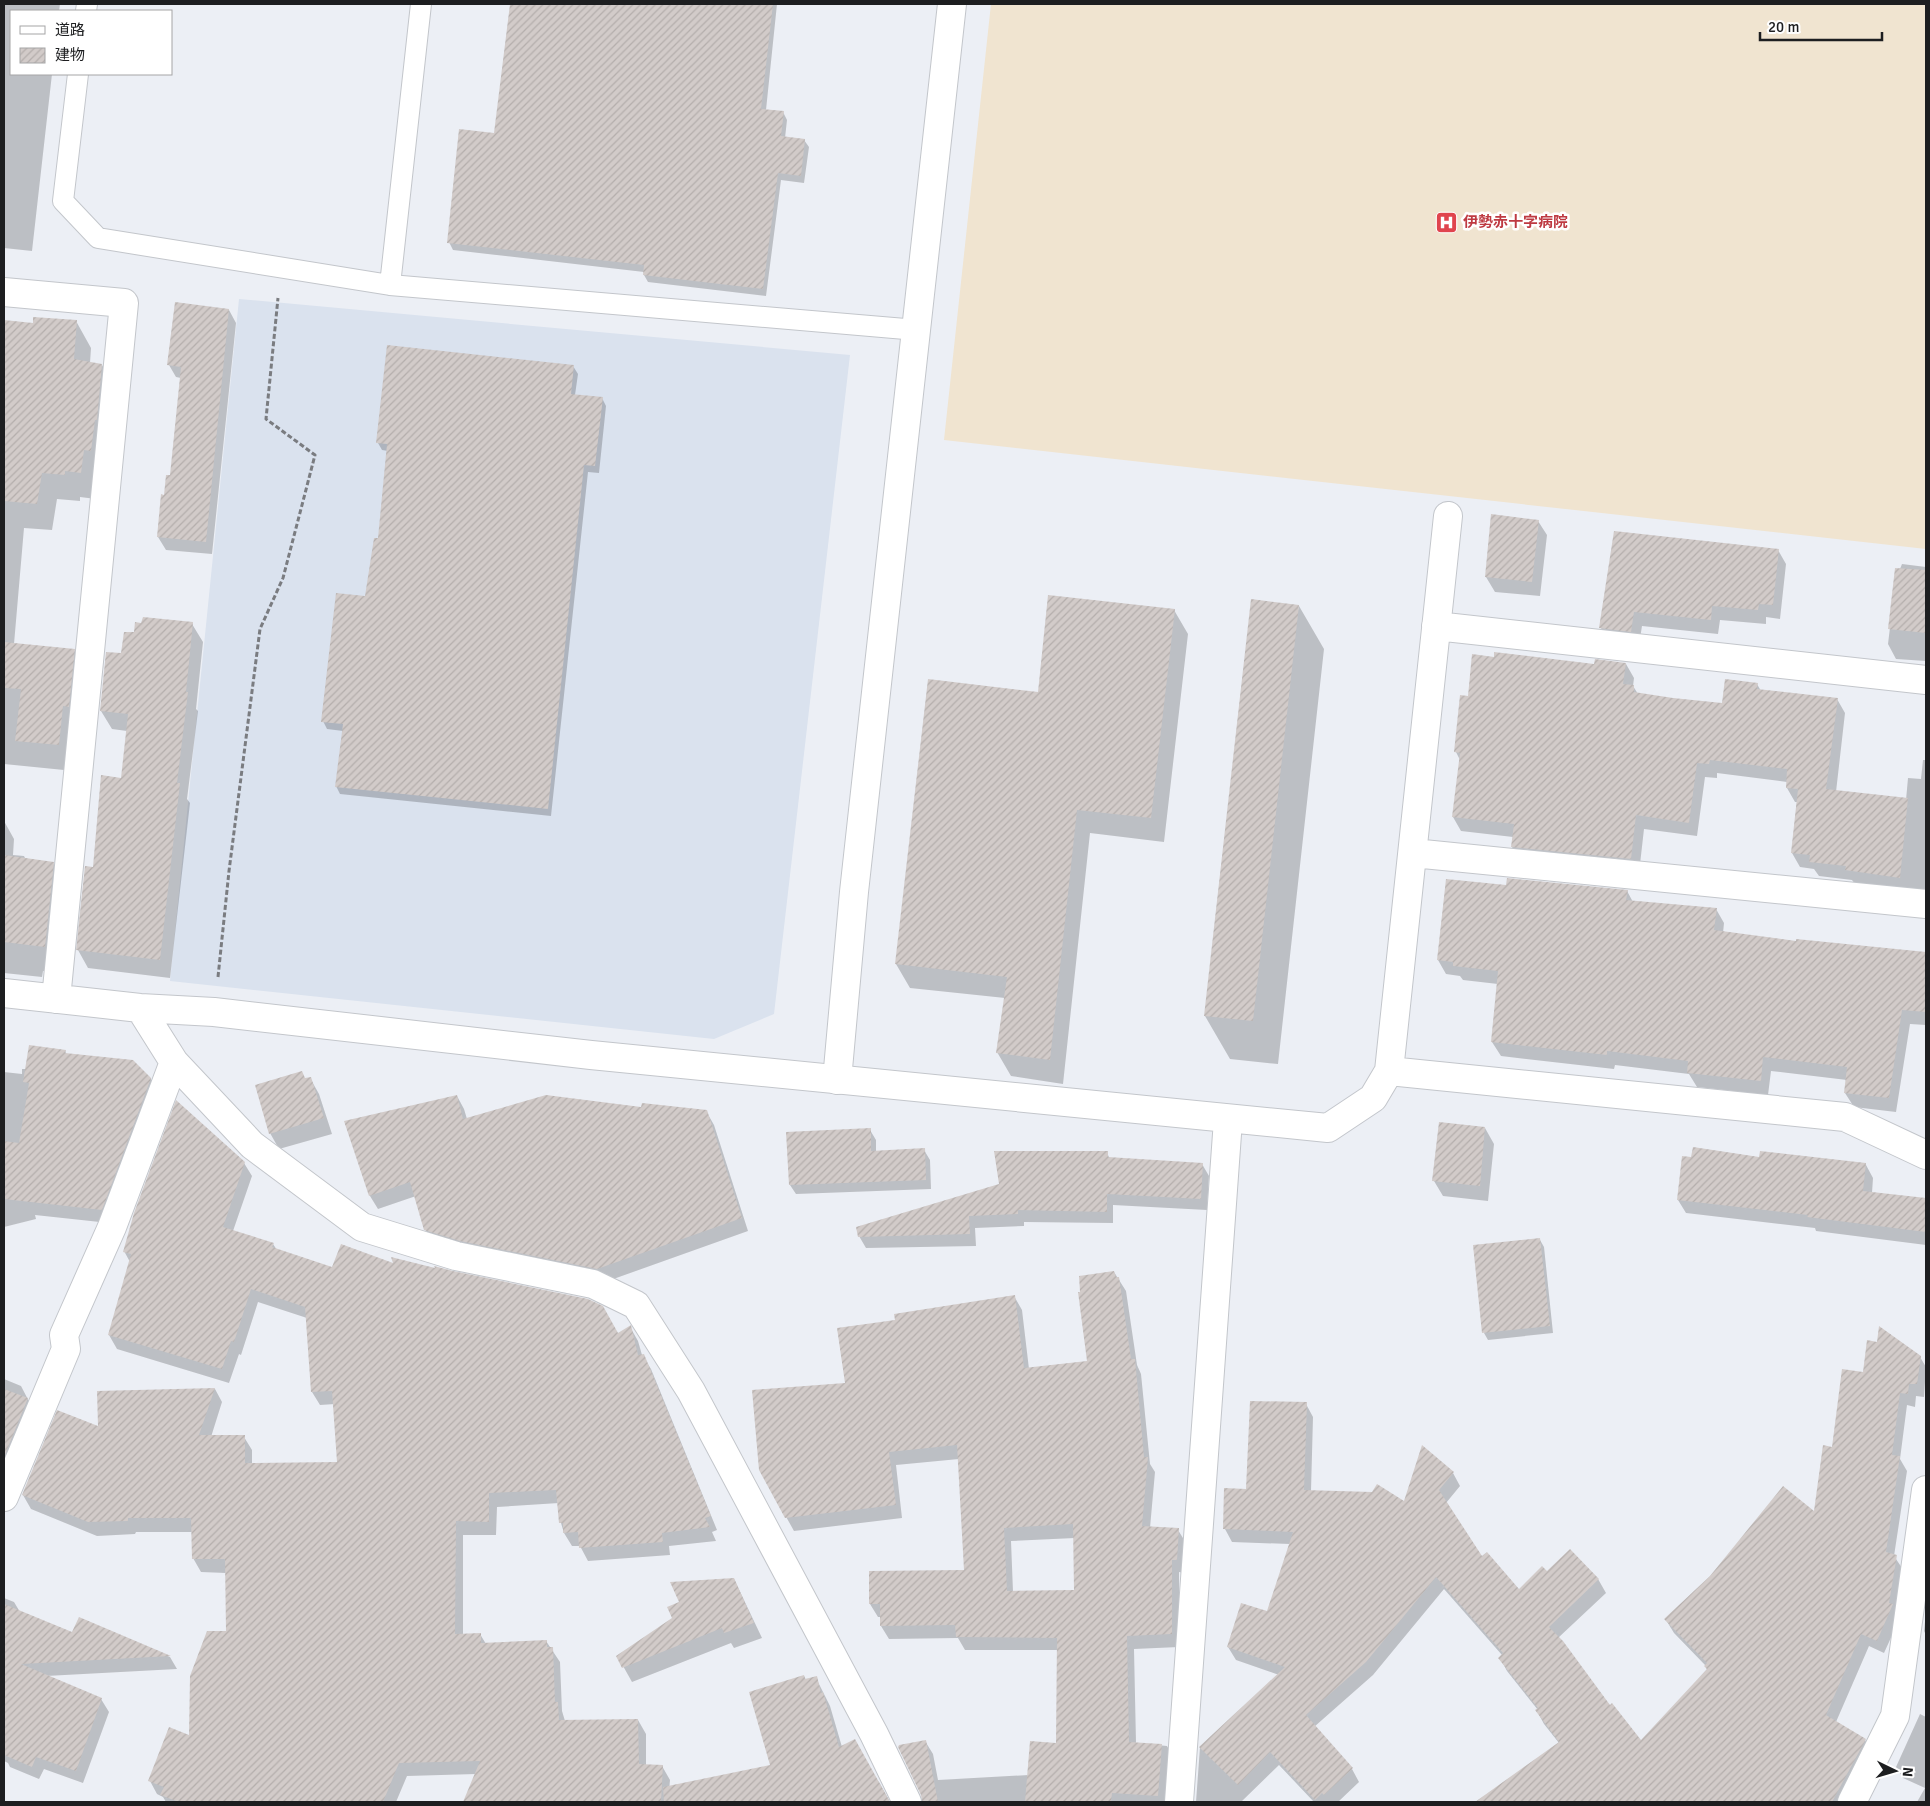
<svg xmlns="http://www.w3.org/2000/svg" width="1930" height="1806" viewBox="0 0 1930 1806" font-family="Signika,'Noto Sans JP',sans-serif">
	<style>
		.built { fill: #dae2ee }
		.medical { fill: #f0e4d0 }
		.shadow { fill: #0003; fill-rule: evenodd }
		.building { fill: url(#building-hatch); fill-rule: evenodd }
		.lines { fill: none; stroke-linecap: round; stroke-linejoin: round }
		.service-casing { stroke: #c3c6cb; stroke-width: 22 }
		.minor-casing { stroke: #c3c6cb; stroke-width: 30 }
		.tertiary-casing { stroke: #c3c6cb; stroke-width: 30 }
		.path { stroke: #7a7c80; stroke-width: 3; stroke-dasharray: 5 2.5; stroke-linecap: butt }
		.service { stroke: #fff; stroke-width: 20 }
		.minor { stroke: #fff; stroke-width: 28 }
		.tertiary { stroke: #fff; stroke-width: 28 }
		.labels { text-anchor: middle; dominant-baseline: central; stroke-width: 5; stroke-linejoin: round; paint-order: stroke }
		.health-label { font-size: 15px; font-weight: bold; fill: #be3a42; stroke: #fff; text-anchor: start }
	</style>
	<defs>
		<pattern id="building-hatch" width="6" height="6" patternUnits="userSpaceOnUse" patternTransform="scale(1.25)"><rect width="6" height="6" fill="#d2cbc9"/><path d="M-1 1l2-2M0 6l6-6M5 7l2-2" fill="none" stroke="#b4aeac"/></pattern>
	</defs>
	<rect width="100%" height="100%" fill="#eceff5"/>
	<path class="built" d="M239,299l611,56 -76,659 -60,25 -544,-58z"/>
	<path class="medical" d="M991,4h935v545l-982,-109z"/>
	<path class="shadow" d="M4,4h56l-1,7h-48v63h41l-20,177 -28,-3z
		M511,4h266l-11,106 17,2 4,8 -2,18 19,2 5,7 -5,36 -23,-3 -15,116 -118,-14 -4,-7v-3l-191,-22 -4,-8 47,-108z
		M229,310l7,13 -24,231 -46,-4 -8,-13 4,-41h3l6,-19 10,-99 -5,-1 -7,-12z
		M76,321l15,27 -1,15 12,2 15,27 -21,107 -16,-2v4l-23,-2 -5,31 -28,-2 -10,116 60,6 15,26 -15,95 -70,-7v-442l30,2z
		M573,366l5,8 -3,21 27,3 4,8 -7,67 -11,-1 -37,344 -211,-22 -4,-8 7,-55 -16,-2 -4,-8 43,-124 13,-57 9,-89 -6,-1 -4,-7z
		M1492,515l46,6 9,14 -7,61 -45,-4 -9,-15z
		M1615,532l163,18 8,14 -6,55 -14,-2v7l-46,-4 -2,14 -76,-8 -3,19 -30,-3 -8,-14z
		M1902,564l24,3v94l-30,-2 -8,-15 9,-75h3z
		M1299,606l25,43 -46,415 -48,-5 -25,-43z
		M1174,610l14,24 -24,208 -74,-9 -27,251 -52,-8 -14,-24 8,-54 -95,-10 -14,-24 143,-271z
		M192,624l11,18 -7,67 2,2 -11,88 3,4 -20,175 -82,-10 -10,-18 16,-81 28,-90 5,-48 -15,-2 -11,-18 21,-56z
		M1626,664l8,14 -1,8 5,8 85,11 34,-21 4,7 76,8 8,14 -9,79 70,8 2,-22 13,1 2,-19h3v135l-71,-11 -3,-4 -33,-4 -5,-7 -14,-2 -8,-14 5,-51h-2l-8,-14v-6l-70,-9v5l-12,-1 -8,59 -53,-7 -5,44 -119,-12 -8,-14 1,-10 -52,-6 -8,-14 7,-57 -4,-8 13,-54 126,-32z
		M4,821l10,18 -1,16 11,1 2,4 27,3 15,27 -8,83 -17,-2 -1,6 -38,-4z
		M1507,886l120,5 6,11 83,7 8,14 -1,10 74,9v-2l129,14v71l-16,-1 -14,88 -42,-5 -9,-14 2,-13 -76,-9 -3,24 -71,-8 -8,-13 -74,-9 -1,4 -113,-13 -9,-14 6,-58 -35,-4 -3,-4 -14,-2 -8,-14z
		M65,1051l2,4 83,23 9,14 -50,131 -74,-8 1,4 -32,8v-155l18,2v-5h4z
		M310,1078l9,16 13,40 -53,15 -9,-16 35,-54z
		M457,1096l7,13 3,10 239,-8 8,14 34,106 -143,51 -172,-39 -8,-14 -9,-33 -38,13 -8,-13 -25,-74z
		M1485,1128l9,16 -6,57 -45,-5 -9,-15z
		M870,1130l6,10v12l48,-2 6,10 1,29 -135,5 -6,-9z
		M1107,1153l3,6 92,5 7,12 -2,34 -94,-5v18l-89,-1v4l-49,2 1,18 -110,2 -7,-12z
		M1760,1158l106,7 7,13 -1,15 54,6v46l-110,-14 -1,-3 -129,-15 -8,-13z
		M244,1163l8,13 -19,55 40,13 4,6 56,19 62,-4 223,69 12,-7 8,14 4,14 9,14 66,161 -5,2 4,9 -47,5 1,9 -82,6 -8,-15h-8l-8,-13 -3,-10 -2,-20 -62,4 -1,28h-33v100l17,-1 6,10 60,-3 14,21 2,49 3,10 73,-1 8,14v31l16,1 8,14 -2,22h-204l12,-28 -69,2 -11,26h-230l-3,-5 -6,-3 -7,-13 40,-44 37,-105 -1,-59 -25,-1 -8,-14 -1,-26h-56l-1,2 -38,2 -66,-27 -8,-14 76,-67 116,-39 7,13 -11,35h33l8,13v14l87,-1 -4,-59 -15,1 -8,-13 -5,-74 -49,-16 -17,53 -2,-1 -10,29 -112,-34 -8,-14 21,-73 -6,-11z
		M1540,1240l4,7 9,86 -65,7 -4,-7z
		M1114,1272l12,19 11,74 4,9 9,90 5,8 -5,56 28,2 8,13 -2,30 -5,-1v75l-45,2 2,94 31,3 7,13 -3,43h-247l-2,-7 3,-54 8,13 5,26 91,-5 29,-30v-95h-93l-7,-12 -69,1 -8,-13v-9h-3l-8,-13v-32l95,-1 -6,-112 -63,6 6,53 -108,13 -34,-61 86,-86 51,-63 117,-25 8,14 7,59 59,-7zM1075,1538v53l-62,1 -2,-51z
		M1920,1357l6,10 -2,30 -8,-1 -1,11 -8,-2 -7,54 7,12 -13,85 8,12 -8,63 -10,22 -15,-7 -33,76 29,18 8,13 -26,49h-332l-7,-6 3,6h-33l81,-59 -15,-19 -7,-13 1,-1 -31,-39 -7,-13 2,-3 -58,-66 -71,86 -59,52 38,42 7,13 -21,20h-24l-35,-37 -38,37h-45l4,-55 79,-72 -43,-15 -8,-13 40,-34 22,-69 -58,-2 -7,-13 22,-39 59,-86 7,13 -2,74 94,11 48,-29 7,13 -14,17 36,55 37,32 28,-17 51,6 8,14 -48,45 52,68 31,36 66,-72 -1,-4 -32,-33 -8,-13 149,-106 18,-66 31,-74z
		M4,1379l17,7 14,27 -31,73z
		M734,1579l28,59 -28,10 -3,-5 -99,39 -14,-25z
		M4,1598l10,4 6,10 53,21 7,-15 90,39 7,12 -131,7 55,23 8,13 -26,71 -39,-14 -5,10 -29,-12 -2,-4 -4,-2z
		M1926,1612v23l-2,-4z
		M804,1676l2,4 10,-2 14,28 12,41 37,35 11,20h-204l-4,-18 90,-18z
		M1920,1714l6,3v85h-9l8,-14 -22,-10 -7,-11z"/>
	<path class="building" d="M510,4h263l-12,105 23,2 -3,25 24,3 -4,37 -23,-3 -15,116 -120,-14 1,-10 -197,-22 12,-114 35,4z
		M175,302l54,7 -23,233 -49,-5 4,-43 3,1 2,-20h4l11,-108 -14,-2z
		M33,317l44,3 -3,39 28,5 -5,56h-2l-4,31 -7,-1 -3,23 -16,-2v4l-23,-2 -5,31 -33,-3v-181l29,3z
		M387,345l187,20 -3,29 32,3 -8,69 -11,-1 -36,344 -213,-22 8,-63 -22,-2 15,-129 29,3 9,-58h4l9,-94 -11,-1z
		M1491,514l48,6 -7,62 -47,-5z
		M1614,531l165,18 -6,56 -14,-1 -1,6 -46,-4 -1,14 -77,-8 -3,20 -32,-4z
		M1895,568l31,2v63l-38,-4z
		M1048,595l127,14 -24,209 -74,-8 -27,250 -54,-7 11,-76 -112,-13 33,-285 110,13z
		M1251,599l48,6 -46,416 -49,-5z
		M143,617l50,5 -7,70h2l-11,91h3l-20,177 -84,-10 9,-84 8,1 8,-92 20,3 7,-64 -28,-3 6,-59 15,1 3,-21h10l1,-10 6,1z
		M4,642l71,7 -6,58 -6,-1 -4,39 -44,-4 6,-52 -17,-1z
		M1494,652l100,12 1,-5 31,4 -3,21 11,1v7l39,6 49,5 3,-24 33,4 -1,6 81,9 -12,91 82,9 -8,80 -55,-8 1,-4 -37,-4 1,-7 -19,-2 7,-64 -12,-1 1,-19 -77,-9 -1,4 -12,-1 -8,60 -53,-8 -5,44 -120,-12 3,-23 -62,-7 8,-64 -6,-1 6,-57 8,1 4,-42 22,3z
		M4,855l50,7 -9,85 -41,-5z
		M1507,878l121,12 -2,10 91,8 -3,22 82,11v-2l130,13v60l-24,-2 -13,88 -45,-5 3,-26 -84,-10 -2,24 -74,-8 1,-12 -81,-10v4l-116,-13 7,-71 -45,-5v-4l-16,-2 9,-81 60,6z
		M29,1045l37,5 -1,3 68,7 18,18 -49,132 -98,-11v-58l15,2 10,-60 -6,-1z
		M302,1071l3,7 6,-1 13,41 -55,16 -14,-49z
		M457,1095l6,24 83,-24 95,12 1,-4 65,7 35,108 -145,51 -137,-28 -36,-11 -14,-48 -41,14 -25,-75z
		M176,1100l69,62 -22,65 51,16 -2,4 60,20 9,-23 52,19 -2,-6 44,11 -1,-2 19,5 135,28 15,7 15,27 13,-8 7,30 6,-1 67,162 -6,2 5,9 -48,6 1,9 -84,6 -1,-16 -15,1v-10h-4l-3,-33 -67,3v29l-33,-1 -1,113 26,-1v10l66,-3v7h6l2,55h3l1,18 79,-1 1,45 24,1 -2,37h-198l17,-41 -81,2 -16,39h-204l-19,-7 4,-8 -16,-6 21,-54 20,8 1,-59 17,-45h19l-1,-72h-33l-1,-41h-63v3l-40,1 -66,-27 35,-85 41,16 -1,-35 118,-3 -16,47h46v28l92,-1 -5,-71 -21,1 -6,-85 -54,-18 -17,53 -3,-1 -9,28 -114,-34 23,-81 -8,-2 11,-39z
		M1439,1122l46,5 -5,59 -48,-5z
		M871,1128v23l54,-3 1,32 -137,5 -3,-53z
		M1693,1147l66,10 1,-6 106,12 -3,28 63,7v34l-119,-15 1,-2 -131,-15 5,-44 9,1z
		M994,1151h114v6l95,6 -2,36 -94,-5v18l-89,-2v4l-49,2 1,18 -112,3 -2,-10 143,-43z
		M1540,1238l10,88 -68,7 -9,-88z
		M1114,1271l2,6h3l12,82h4l9,98h4l-6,69 37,2 -2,32h-5v74l-45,2 2,106 33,2 -4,52 -46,-3 -1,9h-86l5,-61 26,2 1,-105 -101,-1 -1,-12 -75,1v-22h-11v-33l95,-1 -7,-125 -68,7 7,53 -111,13 -26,-48 -7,-80 93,-7 -8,-55 58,-8 -1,-6 121,-19 9,73 63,-7 -9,-69h2l-1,-16zM1073,1524l1,66 -67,1 -3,-63z
		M1879,1326l42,30 -4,28h-8l-1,10 -8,-1 -8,62 8,1 -14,96 11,3 -8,48 4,1 -16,37 -16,-7 -35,81 40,24 -34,63h-357l84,-60 -24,-32 3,-2 -40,-50 5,-5 -67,-76 -70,85 -60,53 47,53 -29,27 -2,-2 -7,7 -45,-48 -32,33 -39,-38 86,-80 -58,-20 14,-44 26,8 26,-79 -70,-3 1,-41 22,1 4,-88 57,1 -3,88 68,2 5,-8 27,17 18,-56 32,27 -15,18 43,66 5,-4 32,37 23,-23 5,5 23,-22 29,30 -50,48 14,14 47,64 2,-2 29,37 66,-71 -3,-3 3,-3 -43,-44 46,-43 73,-90 31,25 9,-66 9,2 10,-78 21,3 4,-32 10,2z
		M4,1389l24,9 -24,59z
		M734,1578l20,45 -30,10 -2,-5 -100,40 -6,-12 56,-38 -5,-11 12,-5 -9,-20z
		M4,1604l68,28 7,-15 92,39 -150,8 81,34 -26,73 -40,-14 -4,10 -28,-12z
		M804,1675l1,4 12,-3 4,17 2,-1 16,55 16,-8 35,63h-226l-1,-15 107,-22 -21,-73z
		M926,1740l12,62h-16l-1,-7 -23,-48 1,-2z"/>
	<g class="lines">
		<defs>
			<path id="service" d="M86,11l1,-7
				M78,74l-15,127 35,37 292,47 527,45
				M390,285l31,-281"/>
			<path id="minor" d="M4,292l120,11 -68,696
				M1436,626l490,54
				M1413,853l513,51
				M4,993l136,15 74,4 377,43 737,73 45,-30 16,-27 59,-555
				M140,1008l34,54 78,83 110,82 94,29 137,28 43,21 55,86 183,343 33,68
				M1389,1071l456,46 81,38
				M4,1497l62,-148 -2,-14 48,-108 62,-165
				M1179,1802l49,-682
				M1852,1802l43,-86 31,-226"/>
			<path id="tertiary" d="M837,1080l17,-188 98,-888"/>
		</defs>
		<use href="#service" class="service-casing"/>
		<use href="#minor" class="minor-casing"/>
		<use href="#tertiary" class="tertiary-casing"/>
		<path class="path" d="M218,977l11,-106 31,-242 23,-51 32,-123 -49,-36 12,-121"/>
		<use href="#service" class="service"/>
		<use href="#minor" class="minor"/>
		<use href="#tertiary" class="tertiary"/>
	</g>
	<defs>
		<symbol id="hospital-square" viewBox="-11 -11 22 22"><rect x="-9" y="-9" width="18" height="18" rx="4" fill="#e0444e" stroke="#fff"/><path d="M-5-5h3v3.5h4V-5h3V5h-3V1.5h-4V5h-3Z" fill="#fff"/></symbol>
	</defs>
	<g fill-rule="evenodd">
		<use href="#hospital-square" x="1434" y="210" width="25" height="25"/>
	</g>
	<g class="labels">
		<g class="health-label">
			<text x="1463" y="222">伊勢赤十字病院</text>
		</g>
	</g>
	<rect width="1930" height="1806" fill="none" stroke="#1d1e20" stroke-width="10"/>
	<rect x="10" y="10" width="162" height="65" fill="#ffffff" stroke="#a5a5a6"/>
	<rect x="20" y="26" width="25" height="8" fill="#ffffff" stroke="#a5a5a6"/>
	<text x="55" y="35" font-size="15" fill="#1d1e20">道路</text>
	<rect x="20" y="48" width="25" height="15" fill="url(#building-hatch)" stroke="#a5a5a6"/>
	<text x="55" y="60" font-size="15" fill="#1d1e20">建物</text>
	<g transform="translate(1895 1771) rotate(95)" stroke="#ffffff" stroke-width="4" paint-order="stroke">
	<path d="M0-4L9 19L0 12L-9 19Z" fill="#1d1e20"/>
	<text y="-8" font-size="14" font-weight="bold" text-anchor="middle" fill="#1d1e20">N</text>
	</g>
	<path d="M1760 32v8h122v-8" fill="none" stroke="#1d1e20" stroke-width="2.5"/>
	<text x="1768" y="32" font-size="15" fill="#1d1e20" stroke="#ffffff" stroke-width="4" paint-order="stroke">20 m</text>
</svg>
